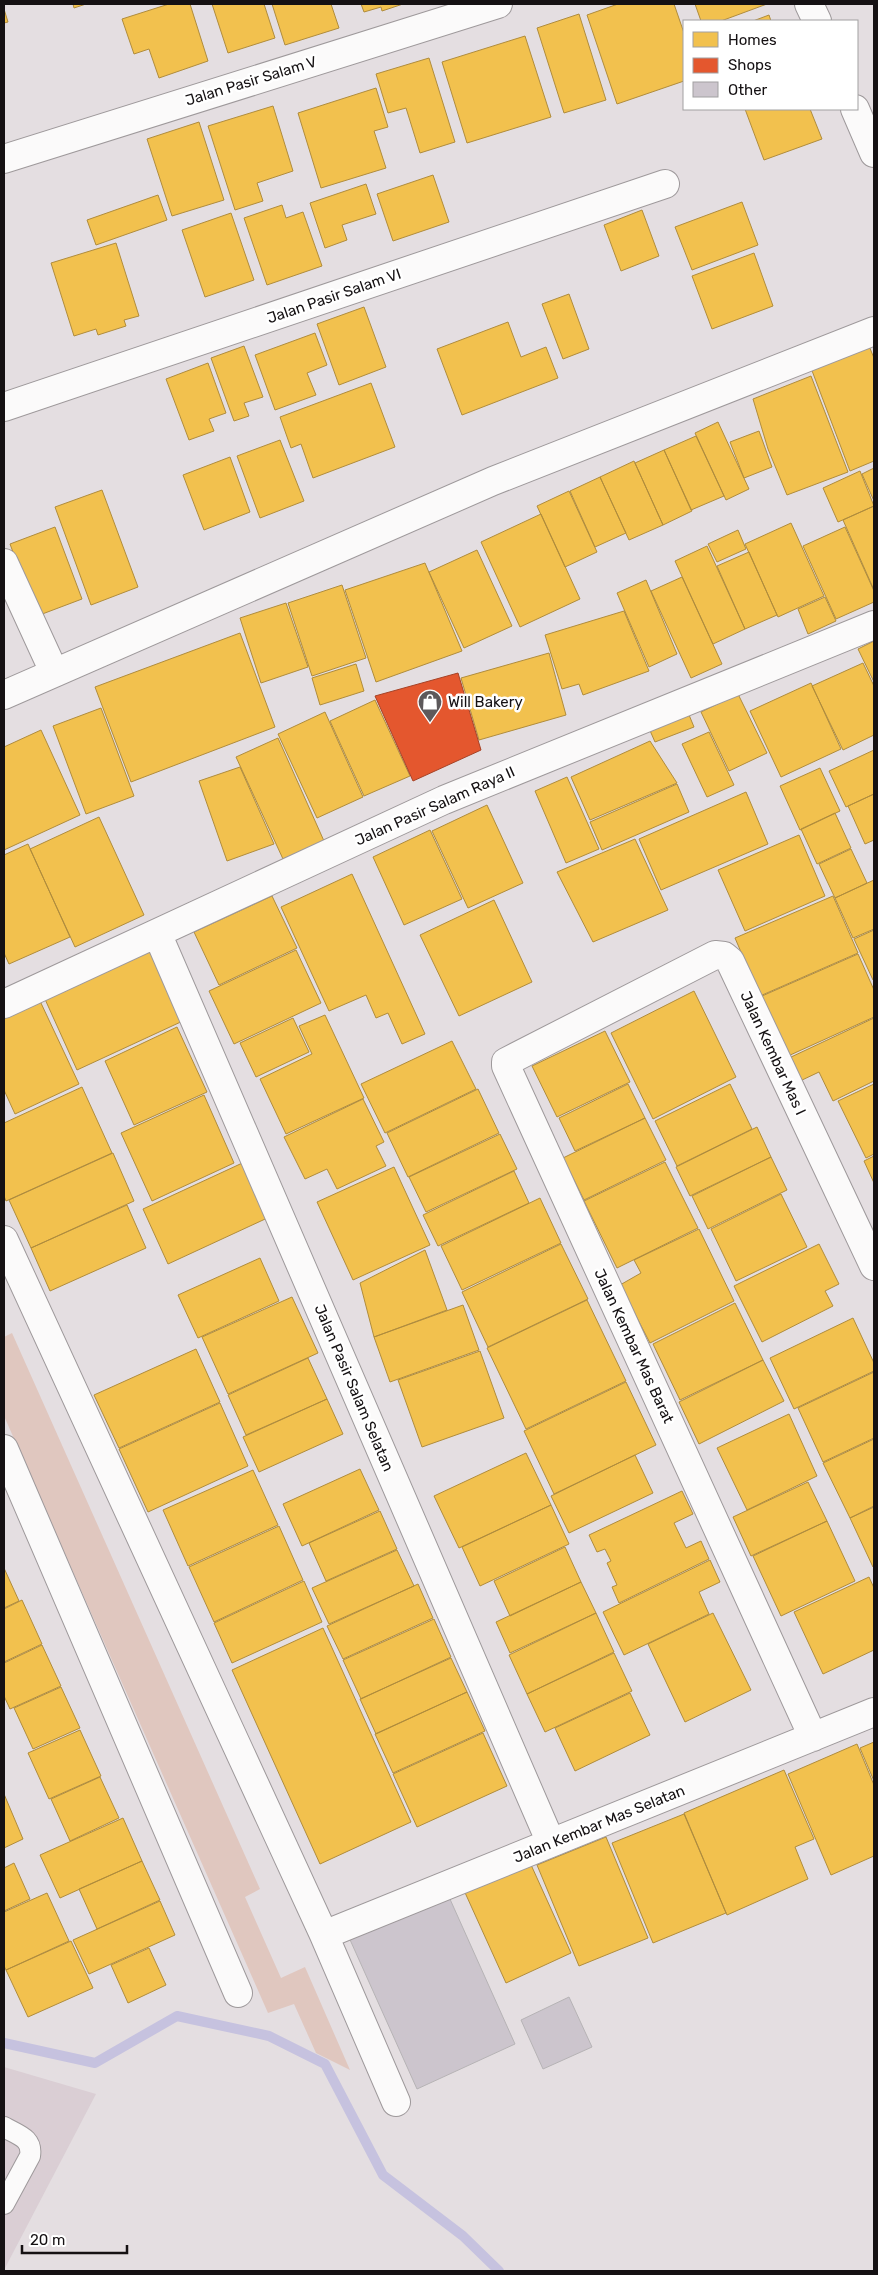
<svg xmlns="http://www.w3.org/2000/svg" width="878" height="2275" viewBox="0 0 878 2275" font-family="Rubik,sans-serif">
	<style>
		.built { fill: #daced4 }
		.green { fill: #e0c7bf }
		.homes { fill: #f2c14e; stroke: #b08c3c }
		.shops { fill: #e4572e; stroke: #a64226 }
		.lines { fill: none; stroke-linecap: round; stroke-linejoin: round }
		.stream { stroke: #c6c2df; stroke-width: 10 }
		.building { fill: #ccc5cd; stroke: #b6b3b5 }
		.service-casing { stroke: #9e999b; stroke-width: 22 }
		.minor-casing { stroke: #9e999b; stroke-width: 30 }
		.service { stroke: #fbfafa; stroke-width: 20 }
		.minor { stroke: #fbfafa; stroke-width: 28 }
		.labels { text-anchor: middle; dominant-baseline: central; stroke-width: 5; stroke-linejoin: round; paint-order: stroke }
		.street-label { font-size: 15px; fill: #151113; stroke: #fff }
		.poi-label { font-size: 15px; fill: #151113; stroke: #fff; text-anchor: start }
	</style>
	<rect width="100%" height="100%" fill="#e4dee1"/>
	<path class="built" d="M4,2067l92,27 -92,176z"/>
	<path class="green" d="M12,1333l248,556 -15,8 36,81 24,-11 45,103 -34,-17 -22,-49 -26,9 -264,-597v-79z"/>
	<path class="homes" d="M73,4h13l-12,4z
		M169,4h21l18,57 -49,17 -10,-29 -15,5 -12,-35z
		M212,4h52l11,34 -47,15z
		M272,4h59l8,24 -54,17z
		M361,4h42l-21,7 -1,-4 -17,5z
		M618,4h56l10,29v48l-67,23 -30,-89z
		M695,4h72l-46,17h-20z
		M4,9l4,13 -4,1z
		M579,14l27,86 -42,13 -27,-85z
		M769,15l2,6h-18z
		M525,36l26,81 -84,26 -25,-81z
		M429,58l26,84 -35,11 -14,-45 -18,5 -12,-39z
		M376,88l12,39 -14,4 12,37 -65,20 -23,-75z
		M273,106l20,65 -36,12 6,18 -28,9 -27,-84z
		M745,109h65l12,30 -58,21z
		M199,122l25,78 -52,16 -25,-77z
		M433,175l16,47 -56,19 -16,-47z
		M366,184l10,30 -34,11 5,15 -22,8 -15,-45z
		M158,195l9,25 -71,25 -9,-25z
		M742,202l16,43 -66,25 -17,-43z
		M282,205l4,13 17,-6 19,54 -55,19 -23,-67z
		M642,210l17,46 -38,15 -17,-46z
		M231,213l23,67 -49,17 -23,-67z
		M116,243l23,73 -15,4 2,6 -28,9 -2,-6 -22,7 -23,-73z
		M754,253l19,53 -61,23 -20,-53z
		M569,294l20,55 -26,10 -21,-55z
		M364,307l22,60 -47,18 -22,-61z
		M508,322l13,35 25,-10 12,31 -96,37 -25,-66z
		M315,333l12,32 -20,8 9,22 -41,15 -20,-55z
		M244,346l19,51 -19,6 5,13 -15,5 -23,-63z
		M869,346l5,12v103l-24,10 -39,-103z
		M208,363l18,50 -17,6 5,12 -25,9 -23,-61z
		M811,376l37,96 -61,23 -19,-46 -15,-50z
		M371,383l24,64 -82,31 -12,-34 -10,4 -11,-31z
		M718,422l31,67 -23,11 -31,-67z
		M759,431l13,36 -28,11 -14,-36z
		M696,436l28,60 -33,14 -27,-60z
		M280,440l24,61 -44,17 -23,-62z
		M664,450l28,61 -29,14 -28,-62z
		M230,457l20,55 -46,18 -21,-55z
		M634,461l29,64 -34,15 -29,-63z
		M874,468v33l-12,-27z
		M860,471l14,35 -36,16 -15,-34z
		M600,477l26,56 -31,14 -25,-56z
		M102,490l36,97 -47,18 -36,-98z
		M569,491l28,61 -32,15 -28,-61z
		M874,506v84l-31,-70z
		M541,514l39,85 -60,28 -39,-85z
		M791,523l33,73 -46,21 -33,-73z
		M55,527l27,72 -45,17 -27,-72z
		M845,527l29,64v11l-38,17 -33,-73z
		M738,530l8,19 -29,13 -9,-18z
		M707,546l38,83 -32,15 -38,-83z
		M477,550l35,76 -48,22 -35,-76z
		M749,552l28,63 -32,14 -28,-63z
		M425,563l37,88 -86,31 -31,-92z
		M682,577l40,87 -31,14 -40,-87z
		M646,580l31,74 -28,13 -32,-74z
		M342,585l24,73 -54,18 -24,-73z
		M825,597l11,24 -28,13 -10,-25z
		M286,603l22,64 -47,16 -21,-65z
		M624,611l25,60 -66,24 -4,-11 -17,5 -17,-54z
		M240,633l35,94 -144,55 -36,-95z
		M874,641v41l-16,-33z
		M549,653l17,62 -87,25 -18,-62z
		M863,663l11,23v49l-31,15 -31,-64z
		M356,664l8,27 -44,14 -8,-27z
		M811,683l30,66 -60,28 -31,-66z
		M738,694l29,59 -38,18 -28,-59z
		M375,700l35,76 -46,20 -34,-75z
		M101,708l33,88 -48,18 -33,-88z
		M687,710l7,17 -39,15 -7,-16z
		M325,712l38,85 -46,21 -39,-84z
		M41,730l39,85 -76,35v-103z
		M709,732l25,53 -27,12 -25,-53z
		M278,738l46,103 -41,18 -47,-102z
		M650,741l27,42 -87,37 -19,-43z
		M874,750v44l-28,13 -17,-36z
		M240,767l34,77 -47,17 -28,-80z
		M820,768l20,43 -40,19 -20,-44z
		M567,777l32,72 -33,14 -31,-72z
		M677,784l12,28 -87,38 -12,-28z
		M746,792l22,52 -107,46 -22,-51z
		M874,794v46l-9,4 -17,-38z
		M487,805l36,78 -55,25 -36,-77z
		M835,813l16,35 -34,16 -16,-35z
		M99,817l45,98 -69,32 -45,-98z
		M430,830l32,69 -58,26 -31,-68z
		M799,835l26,61 -80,35 -27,-61z
		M635,839l33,71 -75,32 -36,-70z
		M28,844l42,93 -61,27 -5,-11v-98z
		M851,849l16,34 -32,15 -16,-34z
		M352,874l73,160 -23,10 -14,-31 -12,5 -10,-23 -37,16 -48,-104z
		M874,880v49l-21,9 -18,-40z
		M272,896l25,52 -78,37 -25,-53z
		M833,896l25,57 -98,43 -25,-58z
		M494,900l38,82 -73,34 -39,-81z
		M874,930v49l-1,1 -19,-41z
		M152,948l33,72 -108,50 -33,-73z
		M296,950l25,53 -87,41 -25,-53z
		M858,954l16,36v27l-86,39 -26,-60z
		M694,991l42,86 -83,42 -42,-86z
		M40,1001l39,83 -64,30 -11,-24v-73z
		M325,1015l39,83 -78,36 -26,-55 52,-25 -13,-28z
		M293,1018l16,34 -53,25 -16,-34z
		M874,1018v63l-41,20 -14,-29 -19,9 -11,-23z
		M177,1027l30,65 -73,33 -29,-64z
		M605,1031l25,51 -73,35 -25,-51z
		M452,1041l24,48 -91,44 -24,-49z
		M628,1084l17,34 -70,33 -16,-33z
		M730,1084l22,45 -75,37 -22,-45z
		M874,1084v70l-8,4 -28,-57z
		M82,1087l30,66 -106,48 -2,-5v-73z
		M478,1089l21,44 -91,44 -21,-44z
		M204,1095l30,68 -82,38 -31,-68z
		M363,1099l21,43 -8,4 10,20 -49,23 -10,-20 -22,10 -21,-42z
		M645,1118l21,42 -82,40 -21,-42z
		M757,1127l14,30 -81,39 -14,-29z
		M500,1134l17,35 -91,43 -17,-35z
		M113,1153l21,48 -103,47 -22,-48z
		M874,1156v27l-10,-22z
		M771,1157l16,33 -79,39 -16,-33z
		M251,1159l25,55 -108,50 -25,-55z
		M665,1162l33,66 -81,40 -33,-67z
		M394,1167l36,78 -77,35 -36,-78z
		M514,1171l15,32 -91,43 -15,-31z
		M781,1194l26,53 -71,34 -25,-52z
		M540,1198l21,45 -99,47 -21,-44z
		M127,1205l19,43 -96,43 -19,-43z
		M699,1229l35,72 -84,42 -30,-58 21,-12 -7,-13z
		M561,1244l27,55 -100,48 -26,-55z
		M819,1244l20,40 -14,7 8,15 -71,36 -28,-56z
		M425,1250l22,60 -73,27 -14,-54z
		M260,1258l19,43 -81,37 -20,-43z
		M292,1297l26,56 -90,41 -26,-57z
		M587,1300l39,81 -100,48 -39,-81z
		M735,1303l28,57 -83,40 -27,-56z
		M463,1305l16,45 -89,32 -16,-45z
		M853,1318l21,45v8l-80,38 -24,-51z
		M196,1349l24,53 -101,46 -25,-53z
		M480,1351l24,67 -82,29 -24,-67z
		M308,1358l19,41 -81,36 -18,-40z
		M763,1360l21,41 -85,43 -20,-42z
		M874,1372v66l-51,24 -25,-54z
		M626,1382l30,63 -102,49 -30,-63z
		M327,1399l16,35 -84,38 -16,-35z
		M220,1403l28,63 -100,46 -29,-63z
		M789,1414l28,62 -70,34 -30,-62z
		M874,1439v67l-24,12 -27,-55z
		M526,1453l25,52 -92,43 -25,-52z
		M635,1455l18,38 -84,40 -18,-37z
		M360,1469l19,41 -77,36 -19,-42z
		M253,1470l25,55 -90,41 -25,-56z
		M808,1482l19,39 -76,35 -18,-39z
		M682,1491l11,23 -19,9 12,25 15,-7 8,18 -90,44 -7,-16 5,-2 -10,-22 4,-2 -6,-12 -8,3 -8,-17z
		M551,1505l18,39 -89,42 -18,-39z
		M874,1507v60h-1l-23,-49z
		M380,1511l17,38 -71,32 -17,-38z
		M827,1521l28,60 -74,35 -28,-60z
		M279,1526l24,54 -89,42 -25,-55z
		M565,1547l16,35 -71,34 -16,-35z
		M397,1550l17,36 -85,38 -17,-36z
		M710,1560l10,22 -21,10 10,22 -85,41 -21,-43z
		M4,1568l15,33 -15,7z
		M869,1577l5,11v62l-51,24 -29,-62z
		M304,1581l18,41 -90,41 -18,-40z
		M581,1582l15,31 -86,40 -14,-31z
		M418,1584l15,34 -90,41 -16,-33z
		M22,1600l20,44 -38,18v-53z
		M596,1613l18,39 -87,42 -18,-39z
		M713,1613l38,77 -66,32 -37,-78z
		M434,1619l17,38 -90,42 -18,-39z
		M323,1628l88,194 -91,42 -88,-194z
		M42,1645l19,41 -51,23 -6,-13v-33z
		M614,1653l18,38 -87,41 -18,-38z
		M451,1658l16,34 -91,42 -16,-35z
		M61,1687l19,41 -47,21 -19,-41z
		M467,1692l18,39 -92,42 -18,-39z
		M630,1693l20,42 -75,36 -20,-43z
		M80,1730l21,46 -52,23 -21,-46z
		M483,1733l24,53 -90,41 -24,-53z
		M874,1742v39l-14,-33z
		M857,1744l17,41v71l-43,19 -43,-101z
		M784,1770l30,69 -19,8 13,32 -81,36 -43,-102z
		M100,1777l19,41 -49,23 -19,-42z
		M4,1794l19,45 -19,9z
		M684,1814l42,99 -73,30 -41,-100z
		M123,1818l19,43 -82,37 -20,-43z
		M606,1837l42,101 -69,28 -42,-101z
		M527,1856l44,97 -65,30 -44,-97z
		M142,1861l18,39 -63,29 -18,-40z
		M14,1863l16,36 -26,12v-43z
		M47,1893l22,48 -63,29 -2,-4v-54z
		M160,1901l15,34 -86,39 -16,-34z
		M71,1941l22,47 -65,29 -22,-47z
		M149,1948l17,37 -38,18 -17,-38z"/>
	<path class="shops" d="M458,673l23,77 -68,31 -38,-85z"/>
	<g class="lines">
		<path class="stream" d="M4,2043l91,20 82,-47 92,20 56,28 58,111 80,61 36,35"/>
	</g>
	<path class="building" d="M445,1888l70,156 -98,45 -70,-156z
		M569,1997l23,50 -49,22 -22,-49z"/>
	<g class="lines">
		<defs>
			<path id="service" d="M4,2127c14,8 29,11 26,29l-26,48"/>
			<path id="minor" d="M809,4l8,17
				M855,109l19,44
				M4,159l494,-155
				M4,407l661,-223
				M4,563l50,109
				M4,695l489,-214 381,-150
				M157,933l394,910
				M4,1004l440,-204 430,-175
				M4,1240l320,695 72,167
				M4,1449l234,544
				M813,1737l-307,-671v-4l209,-107 9,1 6,5 144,305
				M324,1935l550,-223"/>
		</defs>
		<use href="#service" class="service-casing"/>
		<use href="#minor" class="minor-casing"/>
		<use href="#service" class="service"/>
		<use href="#minor" class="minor"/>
	</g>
	<defs>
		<symbol id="shop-pin" viewBox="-11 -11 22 30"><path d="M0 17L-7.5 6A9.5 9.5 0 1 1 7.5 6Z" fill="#5d595b" stroke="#fff"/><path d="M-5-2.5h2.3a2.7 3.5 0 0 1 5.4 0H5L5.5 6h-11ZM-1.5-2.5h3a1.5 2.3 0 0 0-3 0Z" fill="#fff"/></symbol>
	</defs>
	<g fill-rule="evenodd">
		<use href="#shop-pin" x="416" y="688" width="28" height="38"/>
	</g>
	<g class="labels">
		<g class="street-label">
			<text transform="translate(251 81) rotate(-17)">Jalan Pasir Salam V</text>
			<text transform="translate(334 296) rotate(-19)">Jalan Pasir Salam VI</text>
			<text transform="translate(435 806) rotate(-24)">Jalan Pasir Salam Raya II</text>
			<text transform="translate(773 1053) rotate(65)">Jalan Kembar Mas I</text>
			<text transform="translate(634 1346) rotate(65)">Jalan Kembar Mas Barat</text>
			<text transform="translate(354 1388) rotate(67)">Jalan Pasir Salam Selatan</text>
			<text transform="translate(599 1824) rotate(-22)">Jalan Kembar Mas Selatan</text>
		</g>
		<g class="poi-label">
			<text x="448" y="702">Will Bakery</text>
		</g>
	</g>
	<rect width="878" height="2275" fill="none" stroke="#151113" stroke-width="10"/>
	<rect x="683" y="20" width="175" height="90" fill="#ffffff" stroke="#a1a0a1"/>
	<rect x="693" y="32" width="25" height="15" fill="#f2c14e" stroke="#a1a0a1"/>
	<text x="728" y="45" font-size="15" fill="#151113">Homes</text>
	<rect x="693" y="58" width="25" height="15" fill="#e4572e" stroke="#a1a0a1"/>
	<text x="728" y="70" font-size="15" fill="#151113">Shops</text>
	<rect x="693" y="82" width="25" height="15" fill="#ccc5cd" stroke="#a1a0a1"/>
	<text x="728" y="95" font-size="15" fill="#151113">Other</text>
	<path d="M22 2245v8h105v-8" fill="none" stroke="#151113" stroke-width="2.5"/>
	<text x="30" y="2245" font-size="15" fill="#151113" stroke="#ffffff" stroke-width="4" paint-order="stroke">20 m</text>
</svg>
